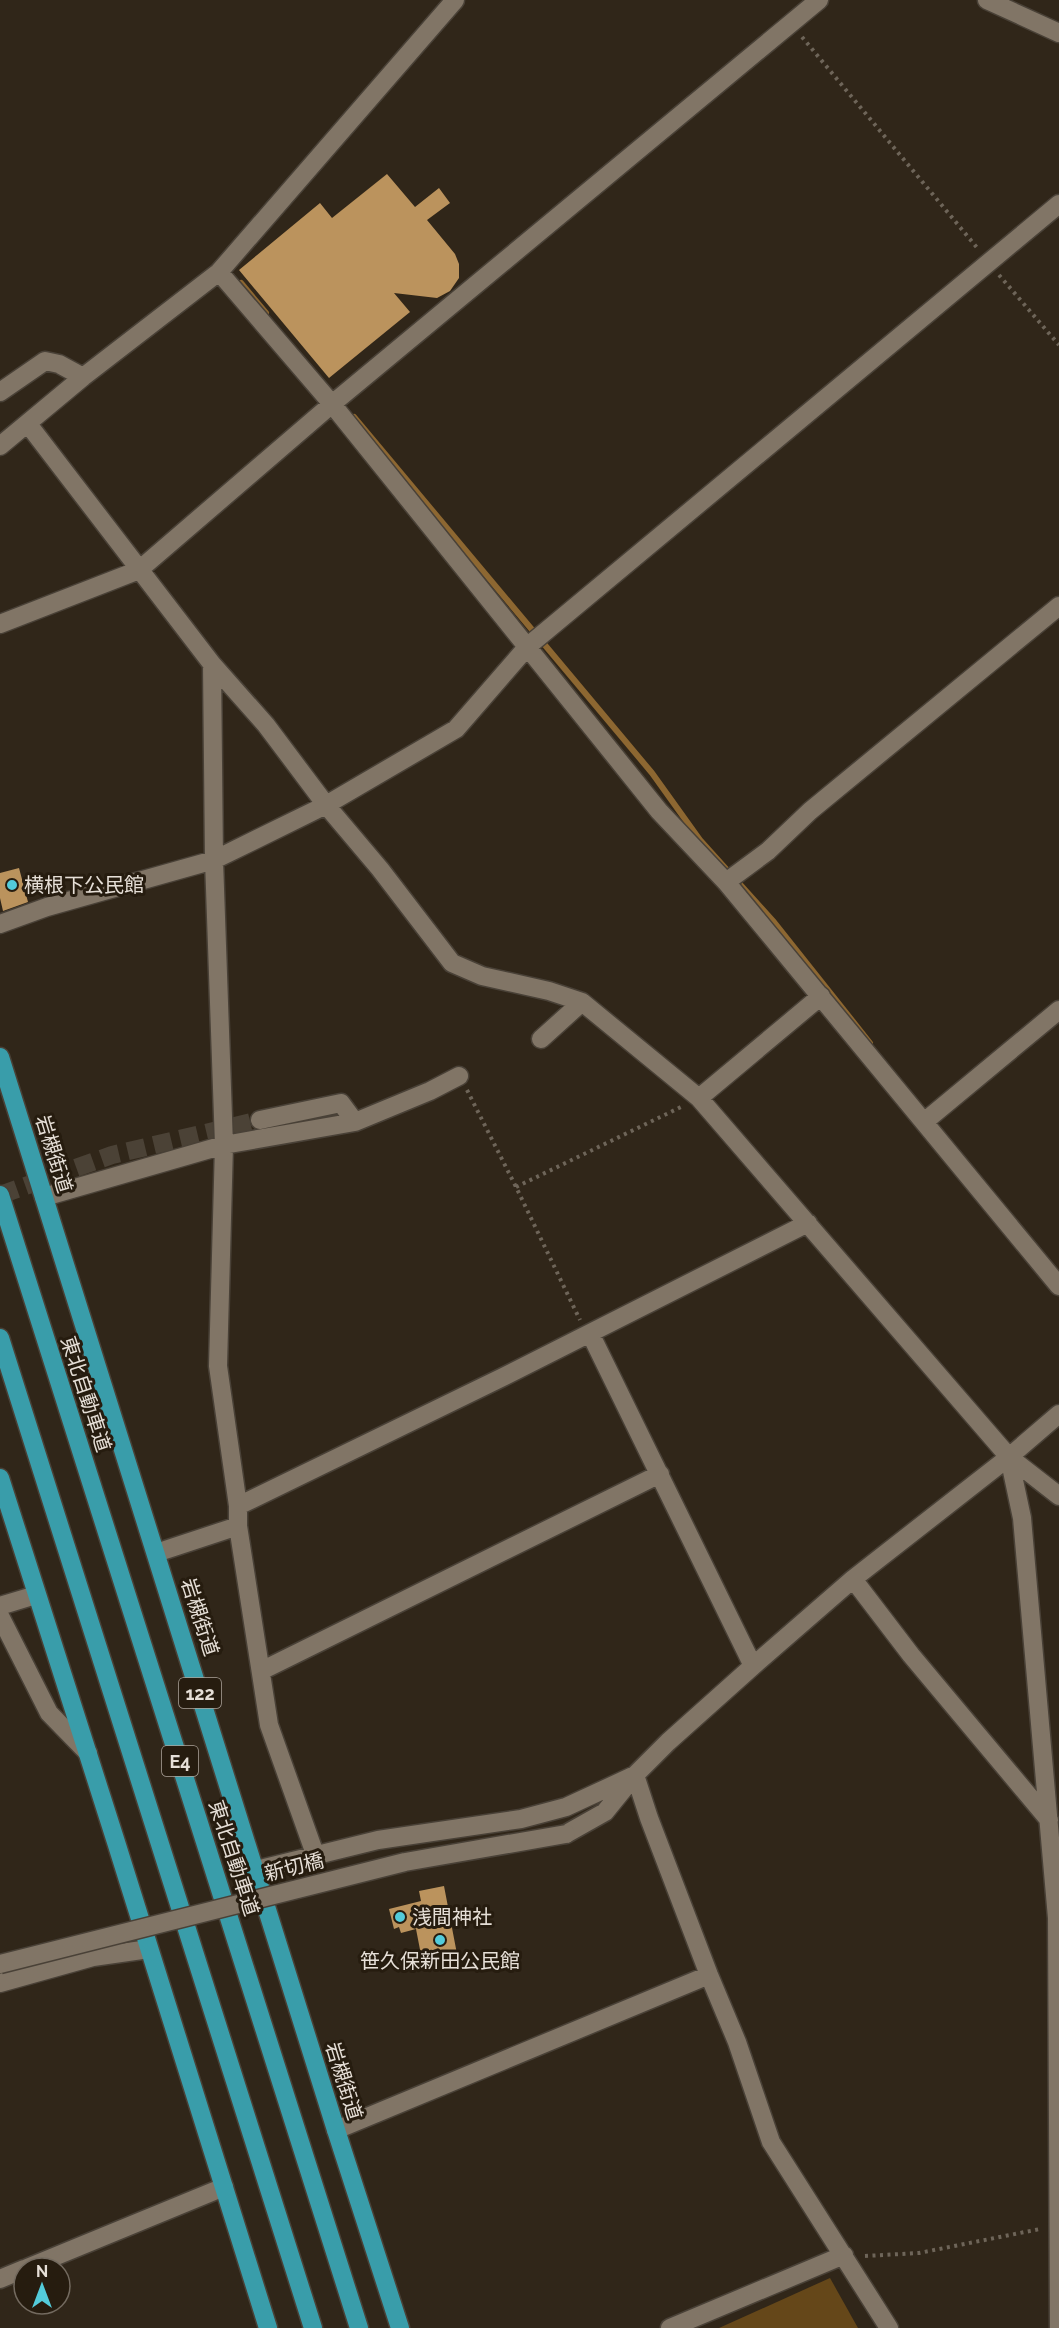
<svg xmlns="http://www.w3.org/2000/svg" width="1059" height="2328" viewBox="0 0 1059 2328" font-family="Raleway,'Noto Sans JP',sans-serif">
	<style>
		.green { fill: #654719 }
		.lines { fill: none; stroke-linecap: round; stroke-linejoin: round }
		.stream { stroke: #8d6731; stroke-width: 6 }
		.building { fill: #bb935d }
		.minor-tunnel { stroke: #4b4236; stroke-width: 18; stroke-dasharray: 18 9; stroke-linecap: butt }
		.minor-casing { stroke: #494137; stroke-width: 21 }
		.highway-casing { stroke: #494137; stroke-width: 21 }
		.path { stroke: #6e6559; stroke-width: 4; stroke-dasharray: 3 4.5; stroke-linecap: butt }
		.minor { stroke: #817566; stroke-width: 18 }
		.highway { stroke: #399daa; stroke-width: 18 }
		.minor-bridge-casing { stroke: #494137; stroke-width: 21; stroke-linecap: butt }
		.minor-bridge { stroke: #817566; stroke-width: 18 }
		.poi-dot { fill: #53cbda; stroke: #261c0f; stroke-width: 2 }
		.labels { text-anchor: middle; dominant-baseline: central; stroke-width: 6; stroke-linejoin: round; paint-order: stroke }
		.shield { fill: #261c0f; stroke: #aca49b; stroke-width: 1.5 }
		.shield-label { font-size: 18px; font-weight: bold; fill: #e6dfd7 }
		.poi-label { font-size: 20px; fill: #e6dfd7; stroke: #261c0f; text-anchor: start }
		.street-label { font-size: 20px; fill: #e6dfd7; stroke: #261c0f }
	</style>
	<rect width="100%" height="100%" fill="#302619"/>
	<path class="green" d="M830,2278l28,50h-139z"/>
	<g class="lines">
		<path class="stream" d="M241,283l25,30
			M354,417l298,356 48,67 74,82 96,121"/>
	</g>
	<path class="building" d="M387,174l28,33 24,-19 11,15 -23,17 28,34 4,10v14l-9,13 -13,7 -43,-5 16,19 -81,66 -90,-108 81,-67 12,15z
		M19,868l9,34 -25,9 -3,-13v-25z
		M444,1886l13,68 -35,6 -6,-31 -15,4 -2,-6 -5,2 -5,-20 32,-8 -2,-10z"/>
	<g class="lines">
		<path class="minor-tunnel" d="M0,1195l112,-40 148,-35"/>
		<defs>
			<path id="minor" d="M987,0l72,33
				M219,272l113,132 327,407 67,71 333,404
				M0,392l45,-31 14,3 24,13
				M28,424l184,240 54,61 60,80 54,64 72,94 30,13 67,15 33,11 117,96 310,359 50,39
				M0,446l83,-69 136,-105 236,-272
				M0,624l139,-54 193,-166 487,-404
				M212,664l2,196 10,285 -6,221 20,140v20l31,199 46,129
				M726,882l42,-31 42,-40 249,-205
				M0,924l47,-17 167,-47 112,-55 130,-76 72,-83 531,-442
				M541,1039l41,-37
				M699,1098l122,-102
				M260,1120l81,-17 14,19
				M924,1122l135,-112
				M44,1197l180,-52 131,-23 75,-31 29,-15
				M590,1333l163,333
				M1009,1457l13,61 35,400 2,410
				M238,1506l265,-129 305,-154
				M156,1553l82,-27
				M853,1579l58,76 138,165
				M0,1606l36,-11
				M0,1616l49,97 39,40
				M261,1671l399,-197
				M566,1834l39,-22 30,-37 33,-33 85,-76 100,-87 156,-122 50,-43
				M256,1870l122,-30 143,-21 45,-12 69,-32 14,43 60,157 28,67 34,100 118,186
				M0,1983l93,-26 56,-8
				M336,2130l373,-155
				M27,2268l197,-81
				M0,2279l24,-10
				M670,2328l174,-73"/>
			<path id="highway" d="M0,1057l336,1073 64,198
				M0,1195l359,1133
				M0,1338l313,990
				M0,1478l116,364 152,486"/>
		</defs>
		<use href="#minor" class="minor-casing"/>
		<use href="#highway" class="highway-casing"/>
		<path class="path" d="M802,37l177,213
			M999,275l60,70
			M467,1090l49,97 64,133
			M516,1187l167,-81
			M865,2256l54,-3 121,-24"/>
		<use href="#minor" class="minor"/>
		<use href="#highway" class="highway"/>
		<defs>
			<path id="minor-bridge" d="M0,1964l405,-102 161,-28"/>
		</defs>
		<use href="#minor-bridge" class="minor-bridge-casing"/>
		<use href="#minor-bridge" class="minor-bridge"/>
	</g>
	<g class="poi-dot">
		<circle cx="12" cy="885" r="6"/>
		<circle cx="400" cy="1917" r="6"/>
		<circle cx="440" cy="1940" r="6"/>
	</g>
	<g class="labels">
		<g class="shield">
			<rect x="179" y="1678" width="42" height="30" rx="4.5"/>
			<rect x="162" y="1746" width="36" height="30" rx="4.5"/>
		</g>
		<g class="shield-label">
			<text x="200" y="1693">122</text>
			<text x="180" y="1761">E4</text>
		</g>
		<g class="poi-label">
			<text x="24" y="885">横根下公民館</text>
			<text x="412" y="1917">浅間神社</text>
			<text x="440" y="1961" text-anchor="middle">笹久保新田公民館</text>
		</g>
		<g class="street-label">
			<text transform="translate(54 1154) rotate(73)">岩槻街道</text>
			<text transform="translate(86 1394) rotate(72)">東北自動車道</text>
			<text transform="translate(200 1617) rotate(72)">岩槻街道</text>
			<text transform="translate(234 1858) rotate(72)">東北自動車道</text>
			<text transform="translate(294 1867) rotate(-14)">新切橋</text>
			<text transform="translate(344 2081) rotate(73)">岩槻街道</text>
		</g>
	</g>
	<g transform="translate(42 2286)"><circle r="28" fill="#261c0f" stroke="#736a5f" stroke-width="1.5"/>
	<path d="M0-4.5L10 22L0 15L-10 22Z" fill="#53cbda"/>
	<text y="-9" font-size="16" font-weight="bold" text-anchor="middle" fill="#e6dfd7">N</text>
	</g>
</svg>
